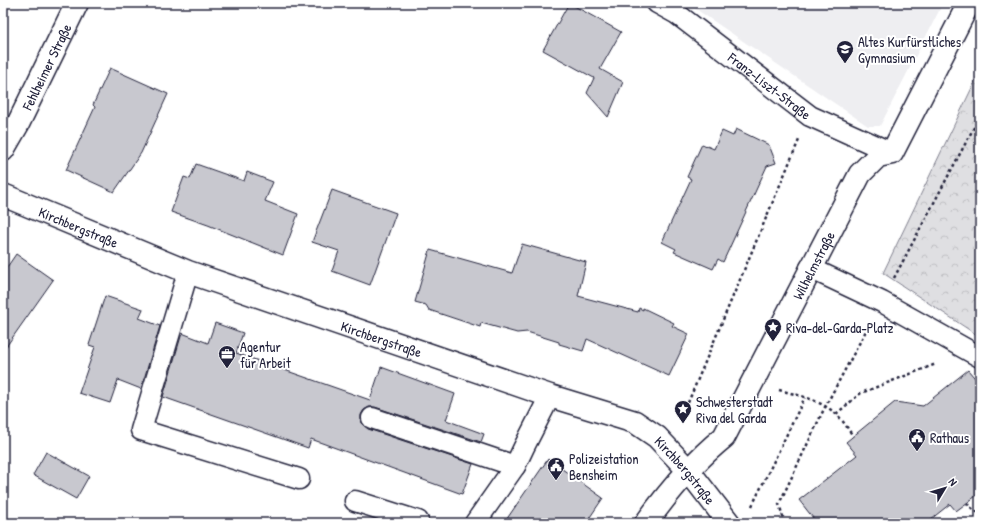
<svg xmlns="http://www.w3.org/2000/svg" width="983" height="526" viewBox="0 0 983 526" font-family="'Patrick Hand',sans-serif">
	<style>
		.built { fill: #eeeef1 }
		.forest { fill: url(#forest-crowns); stroke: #80808e }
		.building { fill: #c8c8cf; stroke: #22223b }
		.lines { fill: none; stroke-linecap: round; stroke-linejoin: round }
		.lane-casing { stroke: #22223b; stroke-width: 23 }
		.street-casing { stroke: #22223b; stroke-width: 25 }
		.path { stroke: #22223b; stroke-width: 2.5; stroke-dasharray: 3 3; stroke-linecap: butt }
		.lane { stroke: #fff; stroke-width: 20 }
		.street { stroke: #fff; stroke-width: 22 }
		.labels { text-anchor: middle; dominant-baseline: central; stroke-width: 4; stroke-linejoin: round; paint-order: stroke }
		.poi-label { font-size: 14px; fill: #22223b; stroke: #fff; text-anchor: start }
		.street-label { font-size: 14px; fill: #22223b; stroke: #fff }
	</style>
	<defs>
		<pattern id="forest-crowns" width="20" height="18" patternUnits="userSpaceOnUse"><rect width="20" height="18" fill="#dfdfe2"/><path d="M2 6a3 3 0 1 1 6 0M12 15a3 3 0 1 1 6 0" fill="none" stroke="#bfbfc3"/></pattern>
	</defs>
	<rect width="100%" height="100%" fill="#fff"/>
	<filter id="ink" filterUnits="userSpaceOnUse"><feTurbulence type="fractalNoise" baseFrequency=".025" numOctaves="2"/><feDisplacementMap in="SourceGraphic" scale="8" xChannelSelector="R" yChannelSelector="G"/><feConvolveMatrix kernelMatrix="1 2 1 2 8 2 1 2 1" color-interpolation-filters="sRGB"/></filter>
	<g filter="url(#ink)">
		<path class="built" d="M687,3h256l-63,123h-12z"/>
		<path class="forest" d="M980,71v266l-97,-64z"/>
		<path class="building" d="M569,3l52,29 -21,37 23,13 -15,35 -21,-24 7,-15 -51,-28z
			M110,68l58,26 -27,59 -27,39 -48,-22 29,-63 -2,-2z
			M736,129l33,16 7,18 -9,3 -44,96 -5,-3 -5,10 -39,-17 2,-3 -14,-7 29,-63 -4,-2 15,-33 12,5 8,-18 11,5z
			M196,164l48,17 3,-9 26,10 -8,19 33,13 -15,41 -75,-30 -37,-13 13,-35 6,2z
			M332,190l64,23 -26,72 -38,-14 7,-20 -27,-9z
			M522,244l64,18 -8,34 60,16 1,-4 4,2v-2l31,15 -2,3 17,8 -20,42 -82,-37 -4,12 -24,-7v-2l-32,-10 -10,1 -36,-10 -1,4 -51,-17 -3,-5 -11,-3 15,-52 82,23z
			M16,254l37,26 -50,71v-78z
			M105,296l38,13 -4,9 21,8 -19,63 -23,-9 -8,23 -31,-10 16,-46 -6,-2z
			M215,323l28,10 -7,20 134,47 11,-33 74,27 -9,26 38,14 -3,8 -106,-35h-6l-5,3 -3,5v5l2,5 5,4 105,35 -11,30 -151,-55 -3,9 -145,-51 19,-64 26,10z
			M968,370l12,14v109l-24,18 -6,-7 -24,19h-109l-18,-23 58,-45 -11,-13 49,-40 28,4z
			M46,452l43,24 -13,23 -43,-24z
			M548,459l55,39 -17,25h-82z"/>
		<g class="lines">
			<defs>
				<g id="lane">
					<path id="s1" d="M657,3l20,11 133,102 82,37"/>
					<path d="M810,268l72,34 98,55"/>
					<path d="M188,272l-47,158 158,49"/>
					<path d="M372,418l143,48 -40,57"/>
					<path d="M515,466l9,-19 26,-51"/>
					<path d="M355,501l63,20 -1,2"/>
				</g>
				<g id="street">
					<path id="s2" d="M3,150l15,-26 59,-121"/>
					<path id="s3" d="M3,195l185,77 362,124 85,26 22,15 31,33 41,53"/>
					<path id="s4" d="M646,523c23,-32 47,-61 78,-86l136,-263 18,-18 14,-3 77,-150"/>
				</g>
			</defs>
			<use href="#lane" class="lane-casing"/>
			<use href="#street" class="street-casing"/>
			<path class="path" d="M894,278l86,-162
				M779,390c20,5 41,10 57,24 7,6 12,15 17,22
				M836,414l25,-21 75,-29
				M676,416l11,-11 112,-265
				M967,503l3,4 10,7
				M752,506l53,-109
				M785,523l-6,-19 46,-97 43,-80"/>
			<use href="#lane" class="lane"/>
			<use href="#street" class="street"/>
		</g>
	</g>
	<defs>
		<symbol id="school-pin" viewBox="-11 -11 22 30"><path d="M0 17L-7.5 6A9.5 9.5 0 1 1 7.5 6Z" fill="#22223b" stroke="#fff"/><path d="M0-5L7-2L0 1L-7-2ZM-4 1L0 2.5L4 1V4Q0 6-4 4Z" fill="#fff"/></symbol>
		<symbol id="sight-pin" viewBox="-11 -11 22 30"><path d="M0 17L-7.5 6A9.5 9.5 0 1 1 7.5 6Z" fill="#22223b" stroke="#fff"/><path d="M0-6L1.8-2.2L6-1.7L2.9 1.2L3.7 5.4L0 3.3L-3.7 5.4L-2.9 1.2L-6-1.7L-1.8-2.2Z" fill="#fff"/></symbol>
		<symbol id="office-pin" viewBox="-11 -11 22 30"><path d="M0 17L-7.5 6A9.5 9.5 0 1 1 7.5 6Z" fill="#22223b" stroke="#fff"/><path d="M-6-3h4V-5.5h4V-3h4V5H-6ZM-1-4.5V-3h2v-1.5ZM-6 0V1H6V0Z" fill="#fff"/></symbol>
		<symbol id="civic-pin" viewBox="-11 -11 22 30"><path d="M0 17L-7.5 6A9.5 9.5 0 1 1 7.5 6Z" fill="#22223b" stroke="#fff"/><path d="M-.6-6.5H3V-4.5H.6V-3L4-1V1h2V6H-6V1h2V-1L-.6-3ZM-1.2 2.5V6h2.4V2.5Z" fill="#fff"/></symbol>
	</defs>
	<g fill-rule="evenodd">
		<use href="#school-pin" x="835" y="39" width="20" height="27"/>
		<use href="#sight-pin" x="763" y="317" width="20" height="27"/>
		<use href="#office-pin" x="217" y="344" width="20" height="27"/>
		<use href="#sight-pin" x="673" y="399" width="20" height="27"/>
		<use href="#civic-pin" x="907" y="427" width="20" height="27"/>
		<use href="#civic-pin" x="546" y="456" width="20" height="27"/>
	</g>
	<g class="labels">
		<g class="poi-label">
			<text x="858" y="41">Altes Kurfürstliches<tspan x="858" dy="16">Gymnasium</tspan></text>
			<text x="786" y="327">Riva-del-Garda-Platz</text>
			<text x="240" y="346">Agentur<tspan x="240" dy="16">für Arbeit</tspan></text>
			<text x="696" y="401">Schwesterstadt<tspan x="696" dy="16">Riva del Garda</tspan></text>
			<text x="930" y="437">Rathaus</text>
			<text x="569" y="458">Polizeistation<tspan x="569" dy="16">Bensheim</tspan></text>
		</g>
		<g class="street-label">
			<text stroke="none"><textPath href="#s2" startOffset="94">Fehlheimer Straße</textPath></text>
			<text stroke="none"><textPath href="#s1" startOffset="140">Franz-Liszt-Straße</textPath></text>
			<text stroke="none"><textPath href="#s3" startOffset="82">Kirchbergstraße</textPath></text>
			<text stroke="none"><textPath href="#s4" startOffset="310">Wilhelmstraße</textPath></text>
			<text stroke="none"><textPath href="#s3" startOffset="405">Kirchbergstraße</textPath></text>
			<text stroke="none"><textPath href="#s3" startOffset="742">Kirchbergstraße</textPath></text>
		</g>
	</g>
	<rect width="983" height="526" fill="none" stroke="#fff" stroke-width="16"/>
	<rect x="8" y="8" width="967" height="510" fill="none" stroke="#22223b" stroke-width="1.5" filter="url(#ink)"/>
	<g transform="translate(945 488) rotate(52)" stroke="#ffffff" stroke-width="3" paint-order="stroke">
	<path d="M0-3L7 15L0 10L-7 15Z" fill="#22223b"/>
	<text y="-6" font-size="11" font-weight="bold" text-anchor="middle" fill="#22223b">N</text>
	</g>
</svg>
